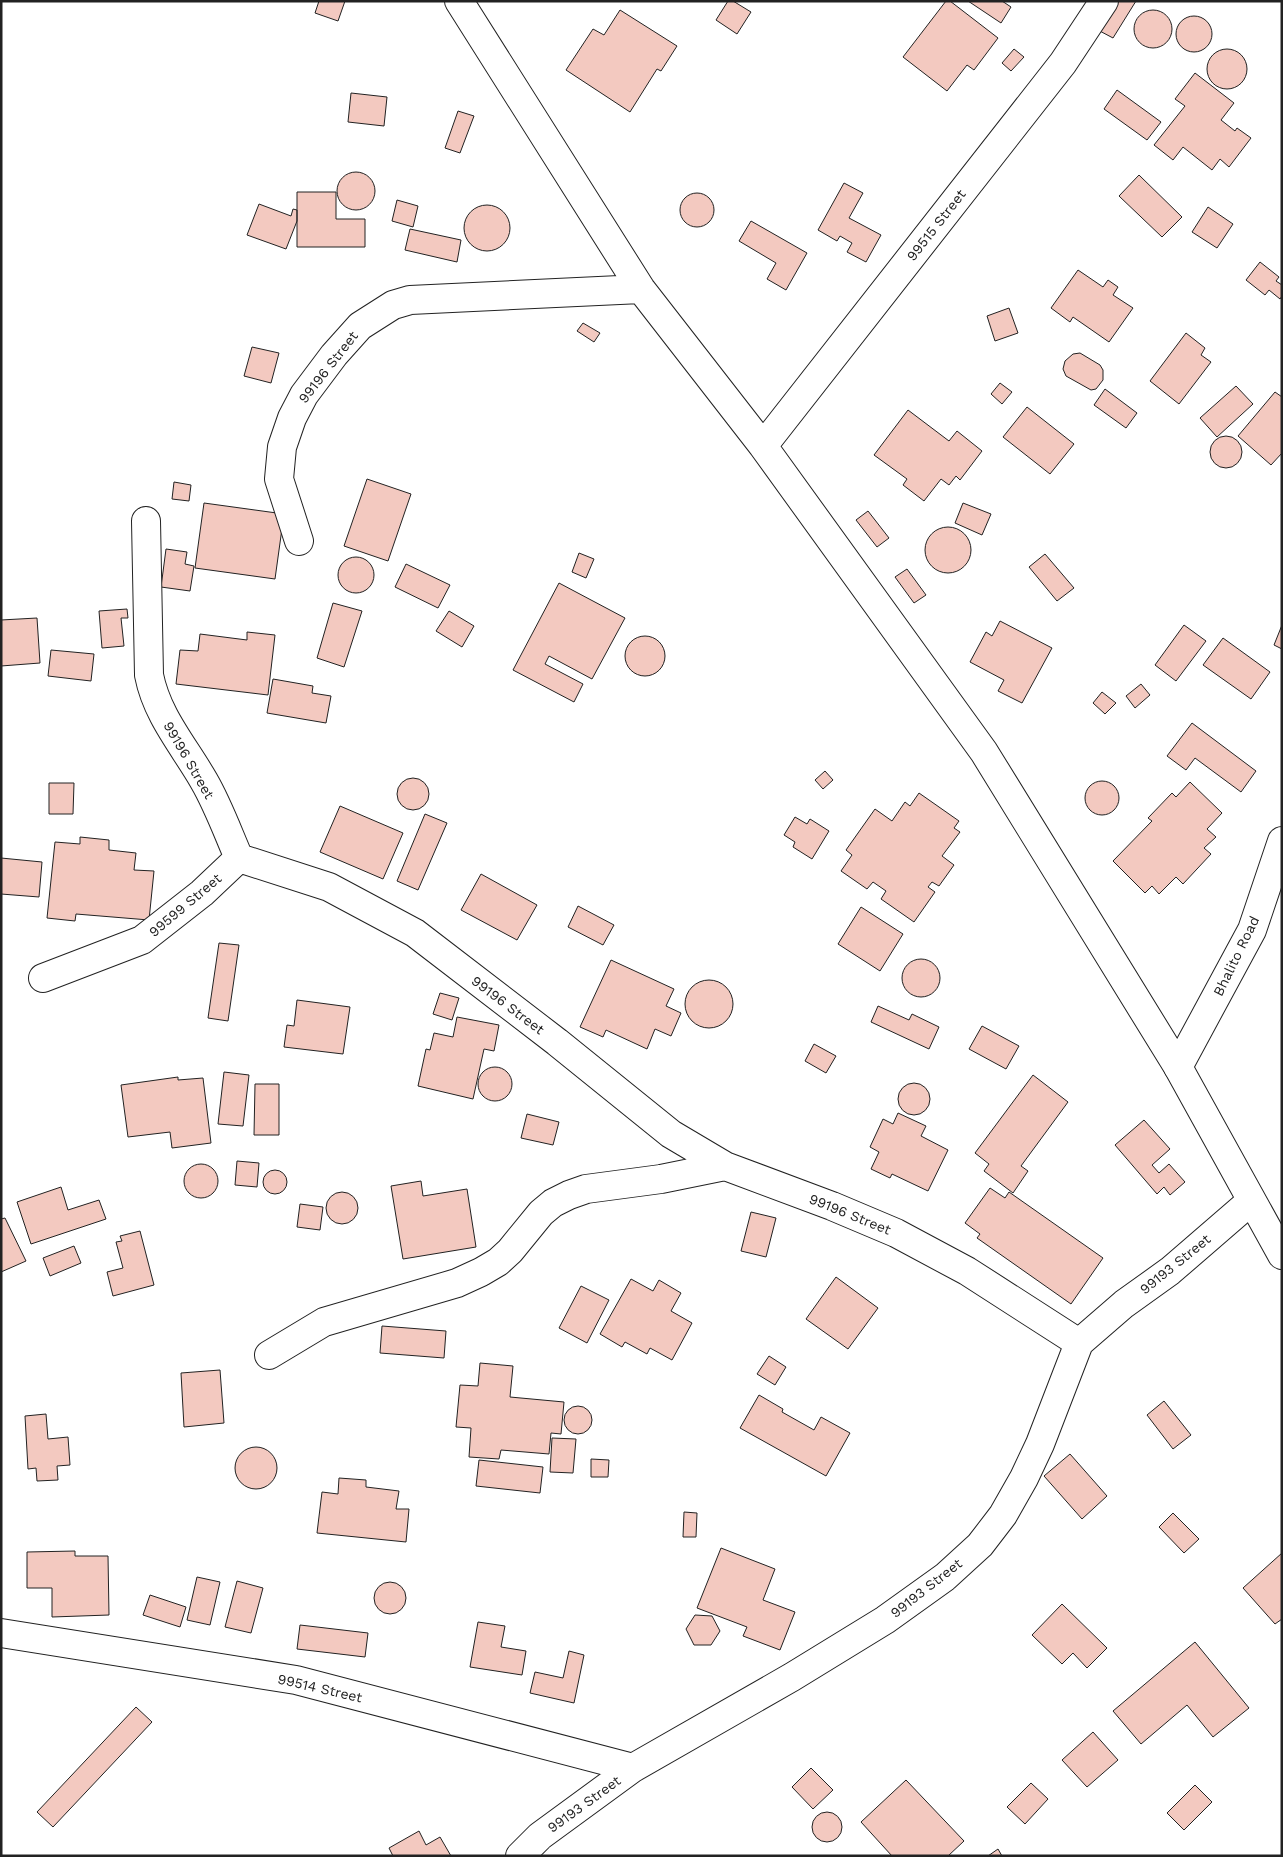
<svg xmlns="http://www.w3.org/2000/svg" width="1283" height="1857" viewBox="0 0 1283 1857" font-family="'Work Sans',sans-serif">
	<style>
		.building { fill: #f3c9c0; stroke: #222 }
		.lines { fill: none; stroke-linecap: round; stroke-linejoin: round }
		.minor-casing { stroke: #222; stroke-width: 30 }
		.tertiary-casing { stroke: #222; stroke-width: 30 }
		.minor { stroke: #fff; stroke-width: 28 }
		.tertiary { stroke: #fff; stroke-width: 28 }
		.labels { text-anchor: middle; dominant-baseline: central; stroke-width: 4; stroke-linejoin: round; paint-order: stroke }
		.street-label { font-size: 14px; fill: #222; stroke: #fff }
	</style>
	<rect width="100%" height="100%" fill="#fff"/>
	<path class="building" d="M319,1h26l-7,20 -23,-8z
		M728,1h5l18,11 -14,22 -21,-14z
		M946,1h4l48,37 -24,32 -7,-5 -20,26 -44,-34z
		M968,1h34l9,6 -10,16z
		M1113,1h23l-23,37 -17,-9z
		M1134 29a19 19 0 1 1 38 0a19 19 0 1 1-38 0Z
		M620,10l57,36 -16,25 -4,-2 -27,43 -64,-42 27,-41 11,6z
		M1176 34a18 18 0 1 1 36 0a18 18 0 1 1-36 0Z
		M1207 69a20 20 0 1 1 40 0a20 20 0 1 1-40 0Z
		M1014,49l10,8 -13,14 -9,-8z
		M1195,73l39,30 -13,17 14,11 2,-3 14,10 -22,29 -9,-8 -8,11 -29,-23 -10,13 -19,-15 31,-39 -10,-7z
		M1117,90l44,32 -14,18 -43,-31z
		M351,93l36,4 -3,29 -36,-4z
		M458,111l16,5 -14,37 -15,-5z
		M337 191a19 19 0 1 1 38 0a19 19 0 1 1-38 0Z
		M1139,175l43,42 -20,20 -43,-41z
		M844,183l19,10 -14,25 32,17 -15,27 -19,-10 5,-9 -12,-7 -3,5 -19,-11z
		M297,192h39v27h29v28h-68z
		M680 210a17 17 0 1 1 34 0a17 17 0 1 1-34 0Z
		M397,200l21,6 -5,21 -21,-6z
		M259,204l32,12 2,-7 4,1v11l-11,28 -39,-14z
		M464 228a23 23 0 1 1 46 0a23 23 0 1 1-46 0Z
		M1208,207l25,17 -16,24 -25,-16z
		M751,221l56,32 -21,37 -19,-11 9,-16 -37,-22z
		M410,229l51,11 -4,22 -52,-12z
		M1260,262l19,15 -3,4 6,4v11l-2,3 -11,-9 -4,5 -19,-15z
		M1078,270l25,17 5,-7 10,7 -5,8 20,13 -24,34 -36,-25 -3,5 -19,-14z
		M1009,308l9,25 -23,8 -8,-25z
		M583,323l17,10 -6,9 -17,-11z
		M1186,333l19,15 -4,7 10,7 -32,42 -29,-23z
		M252,347l27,6 -8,30 -27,-7z
		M1080,353l20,12 3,5v10l-7,9 -5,1 -25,-14 -3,-7 2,-8 8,-7z
		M1000,383l12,9 -10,12 -11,-10z
		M1236,386l17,18 -36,33 -17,-19z
		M1105,389l32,24 -11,15 -32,-23z
		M1275,392l7,5v56l-11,12 -33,-29z
		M1027,407l47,37 -24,30 -47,-37z
		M908,410l41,31 8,-10 25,20 -22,29 -4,-4 -7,9 -8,-6 -17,22 -21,-16 4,-6 -33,-24z
		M1210 452a16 16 0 1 1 32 0a16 16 0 1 1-32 0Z
		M367,479l44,15 -23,67 -44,-15z
		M174,482l17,3 -2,16 -17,-2z
		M204,503l80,11 -9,65 -80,-11z
		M963,503l28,11 -9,21 -27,-12z
		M868,511l21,27 -12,9 -21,-27z
		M925 550a23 23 0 1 1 46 0a23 23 0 1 1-46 0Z
		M166,549l21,3 -2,12 9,2 -4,25 -29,-4z
		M579,553l15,6 -8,19 -14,-6z
		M1045,554l29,34 -17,13 -28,-34z
		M338 575a18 18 0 1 1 36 0a18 18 0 1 1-36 0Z
		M406,564l44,21 -12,23 -43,-21z
		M907,569l19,26 -12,8 -19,-26z
		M559,583l66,35 -33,61 -43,-23 -4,8 38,20 -9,18 -61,-32z
		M333,603l29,8 -18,56 -27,-9z
		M127,609l1,9h-7l3,28 -22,2 -3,-37z
		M449,611l25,15 -12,21 -26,-16z
		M37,618l3,45 -39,3v-46z
		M1000,621l52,27 -30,55 -24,-12 6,-11 -34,-18 16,-30 6,4z
		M1184,625l22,16 -30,40 -21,-16z
		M1282,625v24l-8,-4z
		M247,632l28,3 -7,60 -92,-11 4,-34 18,1 2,-17 47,6z
		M625 656a20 20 0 1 1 40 0a20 20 0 1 1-40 0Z
		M1223,638l47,34 -19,27 -48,-34z
		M51,650l43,4 -3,27 -43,-5z
		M273,679l40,7 -1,7 19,3 -5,27 -59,-10z
		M1141,684l9,11 -15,13 -9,-12z
		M1102,692l14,11 -11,11 -12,-11z
		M1192,723l64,48 -15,21 -46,-34 -9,12 -19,-14z
		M825,771l8,9 -10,9 -8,-9z
		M397 794a16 16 0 1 1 32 0a16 16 0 1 1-32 0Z
		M1085 798a17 17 0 1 1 34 0a17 17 0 1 1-34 0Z
		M1190,782l32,31 -15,16 9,8 -12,11 7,6 -28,30 -7,-7 -17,17 -7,-8 -7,7 -32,-32 39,-40 -4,-3 24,-25 4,4z
		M49,783h25l-1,31h-24z
		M919,793l40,28 -5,7 6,4 -18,24 12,9 -15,21 -7,-4 -4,5 7,5 -21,30 -33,-23 5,-8 -13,-9 -6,7 -26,-18 11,-16 -6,-5 29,-41 17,12 13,-19 5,4z
		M340,806l63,27 -20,46 -63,-27z
		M425,814l22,9 -29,67 -21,-9z
		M795,817l12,7 3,-5 19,12 -17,28 -19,-12 2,-5 -11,-7z
		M80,837l29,3v10l27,3 -2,17 20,1 -5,49 -73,-6 -1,7 -28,-3 8,-76 25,2z
		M1,858l41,4 -3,35 -38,-3z
		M481,874l56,31 -20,35 -56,-30z
		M578,906l36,19 -11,20 -35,-18z
		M861,907l42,27 -23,37 -42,-27z
		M219,943l20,2 -11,76 -20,-3z
		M902 978a19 19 0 1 1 38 0a19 19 0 1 1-38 0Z
		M611,960l63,29 -8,17 15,7 -10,23 -16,-7 -8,20 -41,-19 -3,7 -23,-10z
		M685 1004a24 24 0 1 1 48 0a24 24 0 1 1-48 0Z
		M440,993l19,5 -7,22 -19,-6z
		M297,1000l53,7 -7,47 -59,-7 3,-22 7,1z
		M878,1006l31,14 3,-6 27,13 -10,22 -58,-27z
		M457,1017l42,8 -5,26 -10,-2 -11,50 -55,-13 8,-37 4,1 4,-17 19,4z
		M982,1026l37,20 -13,23 -37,-20z
		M814,1044l22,12 -10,17 -21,-12z
		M478 1084a17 17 0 1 1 34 0a17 17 0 1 1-34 0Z
		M224,1072l25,3 -6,51 -25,-2z
		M1033,1075l35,27 -47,64 7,5 -15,22 -29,-22 5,-7 -14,-11z
		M178,1077v3l25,-2 8,65 -39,5 -2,-16 -42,5 -7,-52z
		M898 1099a16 16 0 1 1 32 0a16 16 0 1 1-32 0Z
		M255,1084h24v51h-25z
		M898,1113l28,13 -5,10 27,14 -20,41 -36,-17 -2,4 -19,-9 8,-17 -9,-5 13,-28 10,5z
		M527,1114l32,8 -6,23 -32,-7z
		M1144,1120l26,29 -18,16 7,8 10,-9 16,18 -15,13 -6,-8 -7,7 -42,-49z
		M237,1161l22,2 -2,24 -22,-2z
		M184 1181a17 17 0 1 1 34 0a17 17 0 1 1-34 0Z
		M263 1182a12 12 0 1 1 24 0a12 12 0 1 1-24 0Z
		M421,1181l2,15 44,-7 9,58 -73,12 -12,-73z
		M61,1187l7,23 31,-10 7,19 -75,25 -14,-42z
		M990,1188l15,10 4,-6 94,66 -32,46 -94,-66 3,-4 -15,-11z
		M326 1208a16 16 0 1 1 32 0a16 16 0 1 1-32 0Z
		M300,1204l23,3 -3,23 -23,-3z
		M751,1212l25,6 -10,39 -25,-6z
		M5,1218l21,43 -25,11v-53z
		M140,1231l14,54 -41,11 -6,-24 16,-4 -7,-26 6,-1 -2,-5z
		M74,1246l7,17 -31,13 -7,-18z
		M836,1277l42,31 -30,41 -42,-30z
		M631,1279l22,12 6,-11 22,13 -10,18 21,12 -20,37 -22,-12 -3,6 -22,-12 -3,5 -22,-13z
		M581,1286l28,14 -22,43 -28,-15z
		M382,1326l64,5 -2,27 -64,-5z
		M769,1356l17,11 -11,18 -18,-11z
		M480,1363l33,3 -3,31 54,5 -3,32 -10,-1 -2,21 -48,-4 -2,9 -30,-2 2,-29 -15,-1 4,-42 18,1z
		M220,1370l4,53 -40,4 -3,-54z
		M759,1395l24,14 -1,3 32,18 7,-13 29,16 -24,43 -86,-48z
		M1164,1401l27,34 -18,14 -26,-34z
		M564 1420a14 14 0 1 1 28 0a14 14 0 1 1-28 0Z
		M46,1414l2,25 20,-2 2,28 -13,1 1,14 -21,1 -1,-13 -8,1 -3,-53z
		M552,1438l24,1 -3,34 -23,-1z
		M235 1468a21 21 0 1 1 42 0a21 21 0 1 1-42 0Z
		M1070,1454l37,42 -25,23 -38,-43z
		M591,1459l18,1 -1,17h-17z
		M479,1460l64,7 -3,26 -64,-7z
		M339,1478l27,2v7l33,4 -3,18h13l-3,33 -89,-9 5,-41 16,2z
		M684,1512l13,1 -1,24h-13z
		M1173,1513l26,26 -15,14 -25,-26z
		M721,1548l54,21 -12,31 32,12 -15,38 -37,-14 4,-9 -50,-19z
		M75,1551v5h33l1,59 -57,2v-29h-25v-36z
		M1282,1553v66l-7,5 -32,-36z
		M197,1577l23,5 -10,43 -23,-5z
		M237,1581l26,7 -12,45 -26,-6z
		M374 1598a16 16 0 1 1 32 0a16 16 0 1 1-32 0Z
		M150,1595l36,12 -6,20 -37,-12z
		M1062,1604l45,44 -20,20 -14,-15 -11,11 -30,-29z
		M695,1615l17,1 8,15 -9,14h-17l-8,-16z
		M478,1622l27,4 -4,21 25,4 -4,24 -52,-8z
		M300,1625l68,8 -3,24 -68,-8z
		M1195,1642l54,66 -36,29 -26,-32 -46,39 -28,-33z
		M569,1651l15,4 -10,48 -44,-10 5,-21 28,6z
		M136,1707l16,15 -99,105 -16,-15z
		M1093,1732l25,28 -31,27 -25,-27z
		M811,1768l22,22 -20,19 -21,-22z
		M906,1780l58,61 -16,15h-56l-31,-34z
		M1031,1783l17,16 -23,25 -18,-17z
		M1195,1785l17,17 -28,28 -17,-17z
		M812 1827a15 15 0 1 1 30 0a15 15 0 1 1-30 0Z
		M419,1831l7,14 14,-8 11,19h-58l-4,-8z
		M998,1849l4,7h-14z"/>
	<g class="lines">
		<defs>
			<path id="minor" d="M459,1l182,288 122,157 221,306 194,315
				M763,446l300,-383 41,-62
				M146,521l3,154c8,41 35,71 55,106 14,24 24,52 35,77l90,29 86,46 142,109 114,92 54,32 107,40 64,27 71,38 112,72
				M299,541l-20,-62 3,-32 10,-29 12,-23 30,-40 26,-29 33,-21 17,-5 231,-11
				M43,978l99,-38 60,-47 37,-35
				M1178,1067l74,-137 30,-89
				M269,1355l55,-33 133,-39 24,-11 17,-10 12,-11 31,-38 12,-10 16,-8 17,-6 75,-10 64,-13
				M1,1633l295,47 337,88
				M520,1856l20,-20 93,-68 159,-91 93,-57 60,-43 35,-32 23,-30 21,-37 16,-34 39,-101 45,-39 46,-33 81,-70"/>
			<path id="tertiary" d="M1178,1067l104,188"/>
		</defs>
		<use href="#minor" class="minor-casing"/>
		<use href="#tertiary" class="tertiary-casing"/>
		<use href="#minor" class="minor"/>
		<use href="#tertiary" class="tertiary"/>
	</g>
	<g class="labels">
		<g class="street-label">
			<text transform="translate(936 225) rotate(-52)">99515 Street</text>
			<text transform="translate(328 367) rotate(-52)">99196 Street</text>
			<text transform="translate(189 760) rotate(60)">99196 Street</text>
			<text transform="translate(185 905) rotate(-40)">99599 Street</text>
			<text transform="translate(1236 956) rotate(-64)">Bhalito Road</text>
			<text transform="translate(508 1005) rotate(37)">99196 Street</text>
			<text transform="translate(850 1214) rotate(22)">99196 Street</text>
			<text transform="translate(1175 1264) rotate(-39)">99193 Street</text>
			<text transform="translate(926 1588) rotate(-38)">99193 Street</text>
			<text transform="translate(320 1688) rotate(13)">99514 Street</text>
			<text transform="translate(584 1804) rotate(-36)">99193 Street</text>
		</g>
	</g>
	<rect width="1283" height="1857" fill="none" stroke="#222222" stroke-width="5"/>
</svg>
